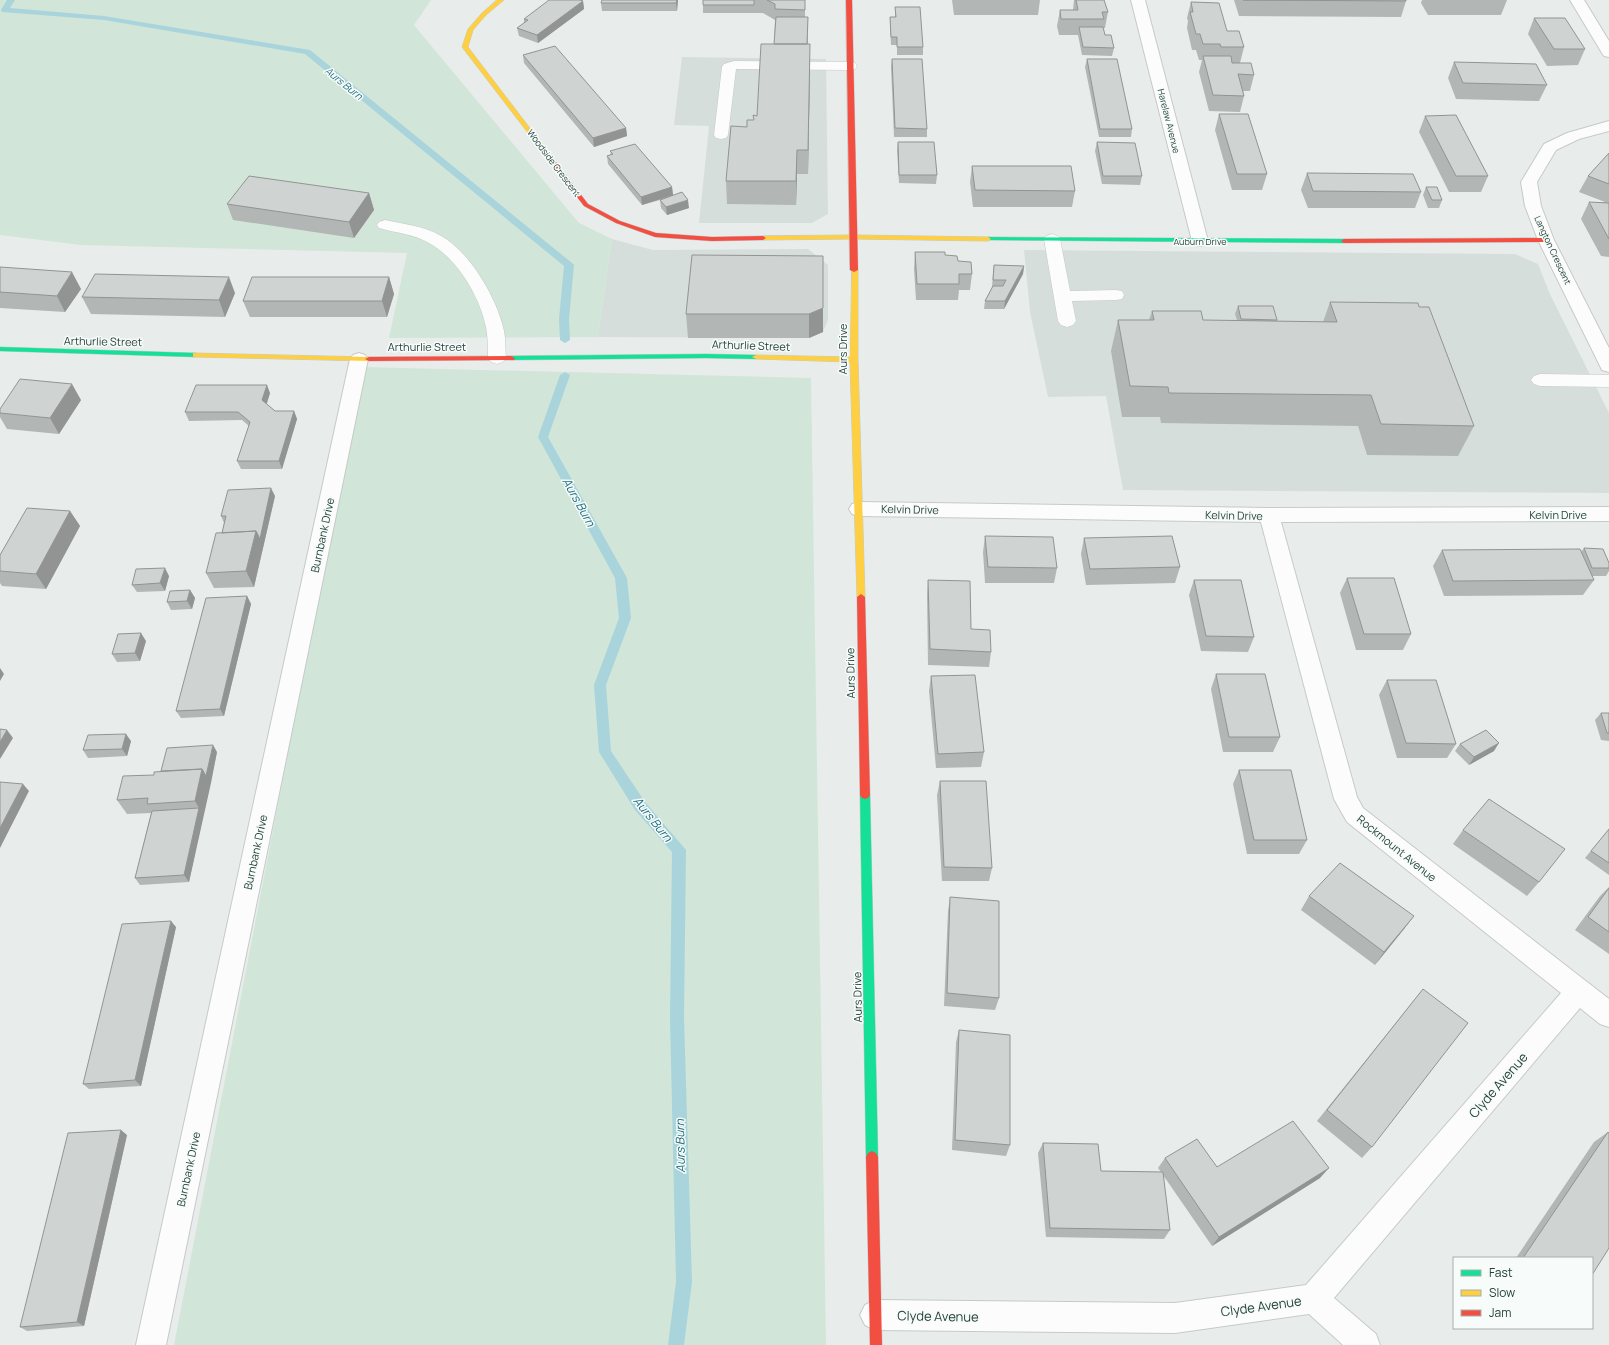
<svg xmlns="http://www.w3.org/2000/svg" width="1609" height="1345" viewBox="0 0 1609 1345" font-family="Manrope,sans-serif">
	<style>
		.built { fill: #d6dedb }
		.green { fill: #d1e6d8 }
		.lines { fill: none; stroke-linecap: round; stroke-linejoin: round }
		.stream { fill: #a9d4db; fill-rule: evenodd }
		.lane-casing { stroke: #c5cac8; stroke-width: 1 }
		.street-casing { stroke: #c5cac8; stroke-width: 2 }
		.fast-casing { stroke: #c3cbc8; stroke-width: 1 }
		.slow-casing { stroke: #c3cbc8; stroke-width: 1 }
		.jam-casing { stroke: #c3cbc8; stroke-width: 1 }
		.lane { fill: #fcfcfc; fill-rule: evenodd }
		.street { fill: #fcfcfc; fill-rule: evenodd }
		.fast { fill: #16e098; fill-rule: evenodd }
		.slow { fill: #ffcf43; fill-rule: evenodd }
		.jam { fill: #f24e42; fill-rule: evenodd }
		.wall { fill: #b2b6b5 }
		.shaded-wall { fill: #919493 }
		.building { fill: #cfd4d2; stroke: #919493 }
		.labels { text-anchor: middle; dominant-baseline: central; stroke-width: 3; stroke-linejoin: round; paint-order: stroke }
		.far-street-label { font-size: 9px; fill: #24423a; stroke: #f7fbf9 }
		.far-water-label { font-size: 10px; font-style: italic; fill: #1c6f80; stroke: #f7fbf9 }
		.street-label { font-size: 11px; fill: #24423a; stroke: #f7fbf9 }
		.water-label { font-size: 12px; font-style: italic; fill: #1c6f80; stroke: #f7fbf9 }
		.near-street-label { font-size: 13px; fill: #24423a; stroke: #f7fbf9 }
	</style>
	<rect width="100%" height="100%" fill="#e8edeb"/>
	<path class="built" d="M682,57l144,2 2,155 -16,9h-113l10,-97 -35,-1z
		M612,239l41,11 155,-1 20,16v55l-5,12 -14,6 -211,-1z
		M1024,250l491,4 23,10 12,30 59,119v80l-486,-3 -17,-94 -58,1 -18,-85z"/>
	<path class="green" d="M0,0h431l-17,25 165,198 33,16 -14,98 -209,1 18,-85 -326,-8 -81,-10z
		M362,367l449,11 15,967h-652z"/>
	<g class="lines">
		<path class="stream" d="M7,0h8l-5,8 94,8 206,34 262,213 2,2 -5,54 1,21 -5,3 -5,-3 -1,-21 5,-53 -259,-212 -201,-34 -102,-8 -1,-2z
			M565,372l5,3 -22,62 79,141 4,40 -25,67 5,66 34,51 41,48 -2,168 8,264 -8,63h-16l8,-63 -6,-264 2,-166 -37,-42 -36,-58 -5,-67 25,-67 -4,-40 -77,-141 22,-62z"/>
		<defs>
			<path id="lane" d="M734,61l116,1 5,1 2,3 -2,3 -5,1 -114,-1 -8,66 -2,3 -5,1 -5,-1 -2,-3 8,-68 2,-3z
				M385,220c18,4 39,6 56,16 28,15 55,61 62,91 3,10 2,21 3,31l-3,4 -6,2 -6,-2 -3,-4c0,-10 0,-21 -2,-31 -6,-30 -29,-69 -57,-84 -15,-9 -33,-10 -50,-15l-2,-3 2,-3z
				M1052,234l6,2 2,3 10,52 46,-1 6,1 2,4 -2,4 -6,1 -44,1 4,20 -3,4 -6,2 -6,-2 -3,-4 -14,-82 2,-3z
				M1540,374l69,1v12l-69,-1 -6,-2 -3,-4 3,-4z"/>
			<path id="street" d="M1131,0h14l63,241 -2,4 -6,1 -6,-1 -2,-4z
				M1570,0h14l25,41v16l-5,-1 -2,-3z
				M1609,121v10l-30,8 -23,11 -19,32 4,24 13,34 55,108v24l-7,-2 -2,-4 -62,-126 -13,-34 -4,-24 23,-38 23,-11z
				M359,353l6,2 3,4 -202,986h-30l214,-986 3,-4z
				M859,502l410,6 340,-1v14l-328,1 76,275 6,11 246,191v28l-9,-3 -20,-16 -246,290 42,36 4,11h-37l-34,-31 -134,19 -300,-3 -10,-5 -5,-10 5,-10 10,-5 300,3 131,-18 255,-292 -214,-171 -13,-23 -73,-277 -402,-6 -7,-2 -3,-5 3,-5z"/>
			<path id="fast" d="M988,237l356,2 3,2 -3,2 -358,-3 -1,-1z
				M0,347l196,6 4,2 -4,2 -196,-6z
				M706,354l50,1 4,2 -4,2 -50,-1 -195,2 -4,-2 4,-2z
				M865,791l3,1 2,3 8,362 -2,4 -4,2 -4,-2 -2,-4 -6,-362 2,-3z"/>
			<path id="slow" d="M497,0h7l-18,15 -13,15 -5,17 74,97v2h-4l-76,-99 6,-18 14,-16z
				M854,235l134,2 3,2 -3,2 -134,-2 -91,1 -3,-2 3,-2z
				M852,268h2l4,2v90l7,237 -4,3 -4,-3 -7,-235 -94,-3 -4,-2 4,-2 94,2z
				M193,353l176,4 4,2 -4,2 -173,-4h-3z"/>
			<path id="jam" d="M846,0h6l6,270 -4,2 -4,-2z
				M540,143l2,1 46,60 32,17 36,12 56,4 51,-1 3,2 -3,2 -51,1 -57,-4 -39,-14 -32,-17 -47,-61z
				M1546,238l3,2 -1,2 -204,1 -3,-2 3,-2z
				M511,356l4,2 -1,2 -145,1 -4,-2 4,-2z
				M861,594l4,3 5,198 -2,3 -3,1 -3,-1 -2,-3 -3,-198z
				M872,1151l4,2 2,4 4,188h-12l-4,-188 2,-4z"/>
		</defs>
		<use href="#lane" class="lane-casing"/>
		<use href="#street" class="street-casing"/>
		<use href="#fast" class="fast-casing"/>
		<use href="#slow" class="slow-casing"/>
		<use href="#jam" class="jam-casing"/>
		<use href="#lane" class="lane"/>
		<use href="#street" class="street"/>
		<use href="#fast" class="fast"/>
		<use href="#slow" class="slow"/>
		<use href="#jam" class="jam"/>
	</g>
	<path class="wall" d="M678,0l-1,11h-75l-1,-8z
		M703,0h102v17h3v27l2,23 -2,107h-11l-1,31 -69,-1 -1,-23 21,-54 10,-11 17,-72 1,-24 -12,-7h-60z
		M952,0h88l-2,15h-84z
		M1074,0h30l4,12 -3,16h-2l2,7 9,13 -2,8 -30,-1 -4,-20h-19l-2,-9 3,-16h13z
		M1234,0h172v1l-5,16 -162,-1z
		M1422,0h85l-6,15h-73l-7,-12z
		M583,1l1,8 -46,34 -19,-7 -2,-8 7,-5v-4z
		M1191,2l36,29 17,16 -4,16 14,12 -4,16h-7l1,5 -4,16 -31,-1 -10,-39 3,-12h-3l-3,-10h-4l-5,-22 1,-7 -1,-3z
		M895,7l28,40v8h-26v-10h-6l-1,-20v-8h5z
		M1534,18l51,31 -7,16 -31,1 -19,-32z
		M523,55l103,73 1,8 -33,11 -70,-84z
		M892,59l35,70v8h-33l-3,-70z
		M1087,59l45,70 -1,8h-32l-14,-70z
		M1454,62l93,23 -8,16 -83,-2 -8,-21z
		M1219,114l48,60 -5,16h-30l-17,-60z
		M1425,116l63,60 -7,16h-32l-30,-60z
		M898,142l39,33 -1,9 -37,-1 -2,-33z
		M1097,142l45,34 -2,9 -38,-1 -7,-33z
		M610,151l62,36 1,8 16,13 -22,7 -6,-7 -1,-8 -18,5 -34,-41 -1,-8 4,-2z
		M1609,153v104l-8,-1 -20,-37 8,-17h16l-26,-10 9,-16z
		M972,166l103,25 -3,16h-99l-3,-25z
		M1307,173l114,19 -6,16h-107l-7,-18z
		M1426,187l16,13 -3,8h-11l-5,-13z
		M369,193l5,17 -20,28 -121,-18 -6,-16z
		M915,252l30,3 13,6 14,13 -2,16h-11l-1,10h-42l-2,-31z
		M994,265l30,1 -1,8 -19,35h-20l1,-8 7,-14 1,-14z
		M0,267l81,22 -16,23 -65,-4z
		M389,277l5,17 -7,23h-137l-7,-16z
		M235,293l-10,24 -134,-3 -9,-17z
		M1330,302l89,5 55,119 -16,30 -91,-1 -9,-29 -197,-3 -1,-6h-38l-11,-66 7,-31h31l3,-9 51,9h34l-2,-6 3,-8 39,14v1l46,1z
		M823,308v24l-14,6h-121l-2,-24z
		M270,393l-3,11 8,7h19l3,8 -15,50h-41l-4,-8 12,-35 -7,-6 -53,1 -4,-9z
		M81,400l-22,34 -52,-5 -7,-12v-8z
		M275,496l-21,91 -40,1 -8,-15 16,-40 2,-10 -3,-7z
		M70,511l10,15 -34,63 -44,-3 -2,-3v-28z
		M985,536l72,32 -3,15h-69l-2,-31z
		M1084,538l96,29 -5,16 -89,2 -5,-31z
		M1584,548l25,15v8l-3,5h-14l2,4 -11,15 -139,1 -11,-30 9,-16 139,2z
		M169,576l-4,15 -28,1 -5,-7z
		M1347,578l64,56 -8,16h-47l-16,-57z
		M928,580l63,72 -2,15 -61,-2 -1,-70z
		M1194,580l60,57 -6,15 -47,-1 -12,-56z
		M190,590l5,8 -3,11 -21,1 -4,-8z
		M247,596l4,8 -27,112 -43,2 -5,-7z
		M146,641l-6,20 -23,1 -5,-8z
		M1216,674l64,63 -7,15h-50l-12,-63z
		M931,676l53,76 -3,15 -45,1 -7,-77z
		M1387,680l69,64 -9,14h-50l-18,-63z
		M1601,713h8v28l-8,-1 -6,-20z
		M131,741l-4,15 -39,2 -5,-8z
		M1460,744l34,7 -25,14 -14,-14z
		M217,752l-28,130 -49,3 -5,-7 16,-65 -24,1 -10,-14 44,-29z
		M1239,770l68,70 -8,14h-52l-14,-70z
		M940,781l52,87 -3,13h-47l-5,-86z
		M1609,829v46l-24,-17z
		M1463,830l76,52 -12,14 -74,-52z
		M1609,887v67l-34,-24 25,-34z
		M1309,896l105,20 -10,13 -29,36 -74,-55z
		M950,897l49,101 -4,12 -51,-4 4,-95z
		M176,927l-35,159 -52,3 -6,-5z
		M1423,989l-51,158 -10,11 -45,-37z
		M959,1030l51,115 -4,11 -54,-6 4,-108z
		M1608,1132l-16,126h-76l78,-116z
		M127,1135l-43,191 -57,5 -7,-4z
		M1043,1143l58,28 60,1 -3,-4 7,-10 52,9 103,11 -108,68 -49,-71 7,55 -6,9 -118,-2 -8,-84z"/>
	<path class="shaded-wall" d="M677,0h1l-1,11 -1,-8z
		M583,1l1,8 -46,34 -1,-8z
		M810,44v23l-2,107v-24z
		M626,128l1,8 -33,11 -1,-9z
		M797,150v24l-1,31v-24z
		M672,187l1,8 -31,10 -1,-8z
		M369,193l5,17 -20,28 -5,-16z
		M688,200l1,8 -22,7 -1,-8z
		M1024,266l-1,8 -19,35 1,-8z
		M72,272l9,17 -16,23 -8,-16z
		M229,277l6,16 -10,24 -6,-17z
		M389,277l5,17 -7,23 -5,-16z
		M823,308v24l-14,6v-24z
		M72,384l9,16 -22,34 -9,-16z
		M267,385l3,8 -5,15 -3,-8z
		M294,411l3,8 -15,50 -3,-8z
		M271,488l4,8 -21,91 -8,-16 10,-40z
		M70,511l10,15 -34,63 -10,-15z
		M165,568l4,8 -4,15 -5,-8z
		M190,590l5,8 -3,11 -5,-8z
		M247,596l4,8 -27,112 -4,-7z
		M141,633l5,8 -6,20 -5,-8z
		M0,668l4,6 -4,7z
		M7,730l6,8 -13,21v-17z
		M126,734l5,7 -4,15 -5,-7z
		M1499,743l-5,8 -25,14 5,-8z
		M213,745l4,7 -6,31 -5,-7z
		M202,769l9,14 -22,99 -5,-7 15,-67 -4,-7z
		M23,784l6,7 -29,57v-20z
		M1414,916l-10,13 -29,36 9,-13z
		M171,921l5,6 -35,159 -6,-6z
		M121,1130l6,5 -43,191 -7,-4z
		M1329,1168l-9,10 -108,68 7,-9z"/>
	<path class="building" d="M549,0h31l3,1 -46,34 -20,-7 11,-8 -4,-1z
		M602,0h75l-1,3h-75z
		M703,0h51v5h-51z
		M767,0h38v10l-30,-1v-5z
		M1076,0h28l4,12h-6l2,7h-43l-1,-9h18z
		M1243,0h163v1z
		M1191,2l28,1 8,28h12l5,16h-23l-1,-3h-17l-3,-10h-4l-6,-22h3z
		M895,7h25l3,40h-26v-10h-6l-1,-20h6z
		M776,17h32l-1,27h-33z
		M1534,18h31l20,31h-31z
		M1079,27h24l2,8h6l3,13 -31,-1z
		M761,44h49l-2,106h-11l-1,31h-70l5,-55 16,1v-7h7l-1,-5 4,1z
		M555,46l71,82 -33,10 -70,-83z
		M1203,56h28l1,7h19l3,12 -16,-1 6,22 -31,-1z
		M892,59h30l5,70 -32,-1z
		M1087,59h30l15,70h-32z
		M1454,62l82,2 11,21 -84,-2z
		M1219,114h29l19,60h-30z
		M1456,115l32,61h-32l-31,-60z
		M898,142h36l3,33h-38z
		M1097,142l38,1 7,33h-39z
		M635,144l37,43 -31,10 -34,-41 6,-2 -3,-3z
		M1609,153v31l-21,-8z
		M972,166h99l4,25 -100,-1z
		M1307,173l106,1 8,18 -108,-1z
		M249,176l120,17 -20,29 -122,-18z
		M1426,187h11l5,13h-10z
		M682,192l6,8 -22,7 -6,-7z
		M1589,202l20,1v36z
		M915,252h30v3l12,1 1,5 13,1 1,12h-13v10h-42z
		M692,255l131,1v52l-14,6h-123z
		M994,265l30,1 -19,35h-20l8,-15h10l3,-6h-13z
		M0,267l72,5 -15,24 -57,-4z
		M95,274l134,3 -10,23 -137,-3z
		M252,277h137l-7,24h-139z
		M1330,302l88,1 1,4h10l45,119 -93,-2 -10,-29 -202,-2 -1,-6 -38,-1 -12,-66h36l-2,-9h49l2,9 134,2z
		M1238,306h35l4,14 -36,-1z
		M20,379l52,5 -22,34 -50,-5v-4z
		M196,385h71l-5,15 13,11h19l-15,50h-42l13,-39 -12,-10h-53z
		M271,488l-11,51 -4,-8 -34,2 4,-17h-5l7,-26z
		M27,508l43,3 -34,63 -36,-3v-16z
		M256,531l-10,40 -40,2 10,-40z
		M985,536l68,1 4,31 -69,-1z
		M1172,536l8,31 -90,2 -6,-31z
		M1584,548l19,1 6,14v5h-17z
		M1580,549l14,31 -141,1 -11,-31z
		M165,568l-5,15 -28,2 4,-16z
		M1347,578h47l17,56h-47z
		M928,580l42,1 1,48 19,1 1,22 -61,-3z
		M1194,580h47l13,57 -48,-1z
		M190,590l-3,11 -20,1 3,-11z
		M247,596l-27,113 -44,2 30,-113z
		M141,633l-6,20 -23,1 6,-20z
		M1216,674h49l15,63h-51z
		M975,675l9,77 -46,2 -7,-78z
		M1387,680h49l20,64 -50,-1z
		M1601,713h8v20h-2z
		M0,729l7,1 -7,12z
		M1486,730l13,13 -25,14 -14,-13z
		M126,734l-4,15 -39,1 5,-15z
		M213,745l-7,31 -4,-7 -41,2 6,-23z
		M202,769l-7,32 -48,3 1,-6 -31,2 6,-24 31,-1v-3z
		M1239,770h52l16,70h-53z
		M940,781h46l6,87 -48,-1z
		M0,782l23,2 -23,44z
		M1489,799l76,50 -26,33 -76,-52z
		M199,808l-15,67 -49,3 17,-67z
		M1609,829v34l-18,-12z
		M1340,863l74,53 -30,36 -75,-56z
		M1609,888v44l-21,-15z
		M950,897l49,4v97l-52,-5z
		M171,921l-36,159 -52,4 39,-160z
		M1423,989l45,34 -96,124 -45,-37z
		M959,1030l51,5v110l-55,-5z
		M1293,1121l36,47 -110,69 -54,-79 32,-19 20,28z
		M121,1130l-44,192 -57,5 48,-194z
		M1608,1132l1,1v115l-17,27v-17h-69z
		M1043,1143l55,1 3,27 62,1 7,58 -120,-2z"/>
	<g class="labels">
		<g class="far-street-label">
			<text transform="translate(1169 121) rotate(76)">Harelaw Avenue</text>
			<text transform="translate(554 163) rotate(53)">Woodside Crescent</text>
			<text x="1200" y="241">Auburn Drive</text>
			<text transform="translate(1553 250) rotate(65)">Langton Crescent</text>
		</g>
		<g class="far-water-label">
			<text transform="translate(344 83) rotate(39)">Aurs Burn</text>
		</g>
		<g class="street-label">
			<text transform="translate(103 341) rotate(1)">Arthurlie Street</text>
			<text transform="translate(751 345) rotate(2)">Arthurlie Street</text>
			<text x="427" y="346">Arthurlie Street</text>
			<text transform="translate(842 349) rotate(-90)">Aurs Drive</text>
			<text transform="translate(910 509) rotate(1)">Kelvin Drive</text>
			<text x="1558" y="514">Kelvin Drive</text>
			<text transform="translate(1234 515) rotate(1)">Kelvin Drive</text>
			<text transform="translate(322 535) rotate(-78)">Burnbank Drive</text>
			<text transform="translate(850 673) rotate(-91)">Aurs Drive</text>
			<text transform="translate(1397 848) rotate(39)">Rockmount Avenue</text>
			<text transform="translate(255 852) rotate(-78)">Burnbank Drive</text>
			<text transform="translate(857 997) rotate(-91)">Aurs Drive</text>
			<text transform="translate(188 1169) rotate(-78)">Burnbank Drive</text>
		</g>
		<g class="water-label">
			<text transform="translate(579 502) rotate(61)">Aurs Burn</text>
			<text transform="translate(653 819) rotate(51)">Aurs Burn</text>
			<text transform="translate(680 1146) rotate(-91)">Aurs Burn</text>
		</g>
		<g class="near-street-label">
			<text transform="translate(1498 1085) rotate(-49)">Clyde Avenue</text>
			<text transform="translate(1261 1306) rotate(-8)">Clyde Avenue</text>
			<text transform="translate(938 1316) rotate(1)">Clyde Avenue</text>
		</g>
	</g>
	<rect x="1453" y="1257" width="140" height="72" fill="#f7fbf9" stroke="#a3b1ad"/>
	<rect x="1461" y="1270" width="20" height="6" fill="#16e098" stroke="#a3b1ad"/>
	<text x="1489" y="1277" font-size="12" fill="#24423a">Fast</text>
	<rect x="1461" y="1290" width="20" height="6" fill="#ffcf43" stroke="#a3b1ad"/>
	<text x="1489" y="1297" font-size="12" fill="#24423a">Slow</text>
	<rect x="1461" y="1310" width="20" height="6" fill="#f24e42" stroke="#a3b1ad"/>
	<text x="1489" y="1317" font-size="12" fill="#24423a">Jam</text>
</svg>
